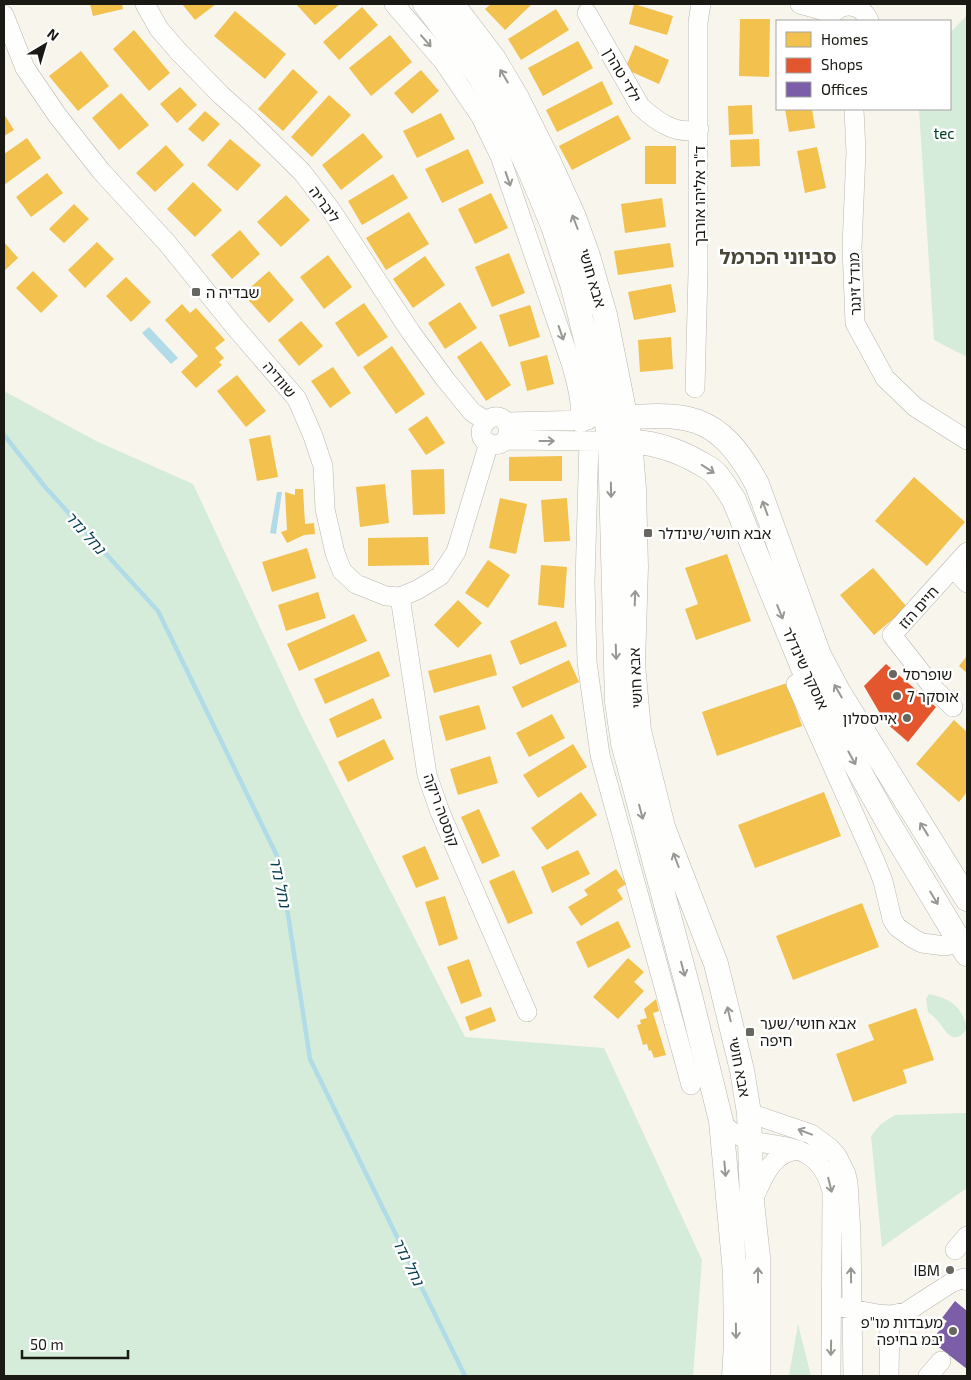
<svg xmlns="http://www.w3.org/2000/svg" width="971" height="1380" viewBox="0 0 971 1380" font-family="'Exo 2','Noto Sans Hebrew',sans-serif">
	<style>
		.green { fill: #d5ecda }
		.water { fill: #b2dbe8 }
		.homes { fill: #f2c14e }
		.shops { fill: #e4572e }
		.offices { fill: #7b5ea7 }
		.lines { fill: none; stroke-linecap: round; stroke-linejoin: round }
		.stream { stroke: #b2dbe8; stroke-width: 4.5 }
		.minor-casing { stroke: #b9b7b1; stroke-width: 20 }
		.major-casing { stroke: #b9b7b1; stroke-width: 25 }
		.minor { stroke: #fefefc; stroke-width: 19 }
		.major { stroke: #fefefc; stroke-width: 24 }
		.oneway { stroke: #979793 }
		.poi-dot { fill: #67665f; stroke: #fff; stroke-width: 2 }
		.labels { text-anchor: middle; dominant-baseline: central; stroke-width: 5; stroke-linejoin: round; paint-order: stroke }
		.street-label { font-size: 15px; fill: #1a1913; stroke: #fff }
		.park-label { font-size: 15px; fill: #004126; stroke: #fff }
		.poi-label { font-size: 15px; fill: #1a1913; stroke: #fff; text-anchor: start }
		.water-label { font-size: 16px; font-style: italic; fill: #093f4e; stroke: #fff }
		.district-label { font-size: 20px; font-weight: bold; fill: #494638; stroke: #fff }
	</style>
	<rect width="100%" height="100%" fill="#f7f5ec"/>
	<path class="green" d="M967,15v342l-33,-17 -15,-231h31v-76z
		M4,391l92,50 97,43 109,233 163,320 139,11 98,212 -9,116h-689z
		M929,994c21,4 34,13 38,35 -15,19 -21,1 -30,-9 -2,-3 -6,-5 -9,-8l-2,-13z
		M967,1113v75l-85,59 -11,-111 10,-12 14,-9z
		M798,1324l13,52h-22z"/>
	<path class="water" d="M149,327l29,31 -7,6 -29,-31z
		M277,492h5l-6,42 -6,-1z"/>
	<path class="homes" d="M90,4h32l1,5 -30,7z
		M182,4h34l-21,16z
		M296,4h44l-25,21z
		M491,4h41l-27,26 -20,-21z
		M634,4l39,12 -6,19 -38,-11z
		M362,7l16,18 -39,35 -16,-18z
		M556,9l13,21 -48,30 -13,-21z
		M235,11l51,43 -21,25 -51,-43z
		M740,19h30l-1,58 -30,-1z
		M134,30l36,43 -21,18 -36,-42z
		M390,35l22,27 -41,34 -22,-28z
		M578,41l15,27 -50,28 -15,-28z
		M635,45l34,15 -10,24 -34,-15z
		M81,51l28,35 -31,25 -29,-35z
		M293,69l25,23 -35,39 -25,-22z
		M421,70l18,21 -27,23 -18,-21z
		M602,81l11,23 -56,28 -11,-22z
		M180,87l17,18 -20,18 -17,-19z
		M121,93l28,32 -30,25 -27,-32z
		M329,95l22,20 -39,42 -21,-20z
		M752,105l1,29 -24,1 -1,-29z
		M785,109h27l3,19 -26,4z
		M205,111l15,13 -17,18 -15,-13z
		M441,113l14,26 -38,19 -14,-27z
		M4,114l10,16 -10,6z
		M618,115l13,24 -59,31 -13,-24z
		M363,133l20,24 -42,33 -19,-25z
		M27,138l14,20 -37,27v-31z
		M230,139l31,26 -24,26 -30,-26z
		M759,139l1,27 -29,1 -1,-27z
		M166,145l18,20 -29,27 -19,-19z
		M645,146h31v38h-31z
		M817,147l9,41 -21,5 -8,-42z
		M468,149l16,34 -42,20 -17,-34z
		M47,173l16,20 -32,24 -15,-20z
		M393,174l15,24 -46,27 -14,-24z
		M193,182l29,28 -27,27 -28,-28z
		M491,193l17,35 -33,16 -17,-35z
		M286,195l24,25 -29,27 -24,-25z
		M662,198l4,29 -41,6 -4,-29z
		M74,204l15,15 -25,24 -15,-14z
		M409,212l20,32 -43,26 -20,-32z
		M240,230l20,24 -28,25 -21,-24z
		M4,242l14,16 -14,13z
		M97,242l17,17 -29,29 -17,-18z
		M670,243l4,24 -56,8 -4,-24z
		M509,253l16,40 -33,14 -17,-40z
		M328,255l24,32 -28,22 -24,-32z
		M425,256l20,29 -32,23 -20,-29z
		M33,271l25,25 -17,17 -25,-25z
		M269,271l25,29 -25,23 -26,-29z
		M126,277l25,25 -20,20 -25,-26z
		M671,284l5,28 -42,8 -6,-28z
		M460,302l17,26 -32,21 -17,-26z
		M364,303l24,34 -30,20 -23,-34z
		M182,304l8,9 6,-5 29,32 -10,8 9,10 -5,4 3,3 -26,23 -15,-16 17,-16 -33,-36z
		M530,305l10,32 -31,10 -10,-32z
		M301,321l22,25 -24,20 -21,-26z
		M671,337l2,32 -33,3 -2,-32z
		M481,341l30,44 -25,16 -29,-44z
		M392,346l33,48 -29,20 -33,-47z
		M547,355l7,29 -27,7 -7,-29z
		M333,367l18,26 -21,15 -19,-27z
		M237,375l29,36 -20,16 -29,-36z
		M427,416l18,27 -19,12 -18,-26z
		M270,435l8,42 -21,4 -8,-42z
		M562,456v25h-53v-24z
		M444,469l1,45 -32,1 -2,-45z
		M914,477l51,45 -38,44 -52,-45z
		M385,484l4,39 -29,4 -4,-40z
		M295,489h8l2,35 9,-1 1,11 -11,1 -17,8 -6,-11 6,-2 -2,-38 10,3z
		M500,498l27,6 -11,50 -27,-6z
		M567,498l3,43 -26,1 -3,-42z
		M428,537l1,28 -61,1v-28z
		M307,548l9,30 -44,14 -10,-30z
		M727,554l24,67 -55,19 -11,-31 13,-5 -13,-36z
		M488,560l22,15 -22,33 -23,-15z
		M541,565l26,2 -3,41 -26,-3z
		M873,568l34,39 -33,28 -34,-40z
		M318,592l8,26 -40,13 -8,-26z
		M458,600l24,23 -24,25 -24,-23z
		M354,614l13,27 -68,30 -12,-27z
		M556,621l11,25 -47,19 -10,-24z
		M379,651l11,25 -65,28 -11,-25z
		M491,654l6,21 -63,18 -6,-22z
		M967,656v17l-8,-7z
		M569,660l10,22 -57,26 -10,-21z
		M787,683l15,43 -85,30 -15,-44z
		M373,698l9,20 -45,20 -8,-19z
		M479,705l7,24 -40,12 -7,-25z
		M552,714l13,24 -36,19 -13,-24z
		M954,720l13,12v60l-8,10 -43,-38z
		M384,739l10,20 -46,23 -10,-20z
		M573,744l14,23 -49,31 -15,-23z
		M490,756l8,27 -40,12 -8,-26z
		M581,792l16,23 -50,35 -16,-22z
		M824,792l17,44 -86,32 -17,-43z
		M479,809l21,47 -18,8 -21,-47z
		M425,846l14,33 -23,9 -14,-32z
		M578,850l12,24 -38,19 -11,-26z
		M616,869l10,15 -9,6 6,9 -42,27 -13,-19 20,-12 -4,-5z
		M514,870l19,43 -25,11 -19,-43z
		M445,896l13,43 -19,7 -14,-44z
		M862,903l17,44 -86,33 -17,-44z
		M618,921l13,26 -43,21 -12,-26z
		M628,958l16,14 -10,10 10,9 -26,28 -25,-22z
		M469,959l13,37 -21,8 -14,-37z
		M656,999l3,12 -6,2 13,42 -12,3 -3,-8 -2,1 -2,-7 -4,1 -6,-20 4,-1 -1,-4 7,-2 -3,-9z
		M491,1007l5,14 -26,10 -5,-14z
		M916,1008l18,52 -31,10 4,13 -54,19 -17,-48 38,-14 -6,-15z"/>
	<path class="shops" d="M886,664l50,43 -28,35 -23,-20 -21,-36z"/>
	<path class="offices" d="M955,1301l12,10v58l-36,-28 16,-20 -5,-3z"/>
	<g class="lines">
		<path class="stream" d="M4,435l42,53 112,123 122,251 30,197 155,317"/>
		<defs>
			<path id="minor" d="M145,4l14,25 20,23 42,43 29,26 52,51 29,38 79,121 35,48 27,33 14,9
				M394,4l49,57 38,56 19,39 72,210c3,13 14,44 4,55
				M800,4l32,9
				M587,13l53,93c16,15 36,30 59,23
				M4,15l21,53 32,47 44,56 66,72 68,84 62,72 16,37 10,30 2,43 10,44 7,18 14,13 30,12 14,1 17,-7 23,-14 16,-24 33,-109
				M829,21c7,-20 32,-20 40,0
				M854,109l2,43 -4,95 3,76 30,55 30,29 52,33
				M695,388l3,-116v-250l3,-18
				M507,422l81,-2
				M506,440l3,-10c-9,-33 -45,5 -18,14 6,2 10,0 15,-4l94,1
				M589,441l-4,141 2,80 13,93 91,330
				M953,568l14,15
				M400,597l27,178 13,37 87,200
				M796,684l79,177 8,20 9,38 5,8 17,12 8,4 23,3 15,-3 3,5 4,-3
				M953,707l-19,-18 -42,-54 75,-83
				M749,1113l62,21 19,14 7,8 9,18 2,9 3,51 2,142
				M721,1121c30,41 95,2 111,71l-1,184
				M754,1198c9,-21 19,-47 45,-48
				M955,1250l12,-14
				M840,1307l38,7 12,1 16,-3 45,-29 13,-5 3,3
				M889,1376l1,-61
				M928,1376l13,-15"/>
			<path id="major" d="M425,4l53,70 24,38 28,59 23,55 20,61 33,133 4,21 7,261 6,41 68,256 30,122 14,152 1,70 -2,33
				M452,4l42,55 23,39 31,62 26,57 14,39 17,59 25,125 4,49 2,78 -3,97 6,67 24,96 53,137 26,106 7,43 3,89 6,55v119
				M610,419c75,-7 108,-8 147,65l62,171 19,36 129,208
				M581,420c11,-9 15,-21 16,-35
				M614,441c32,-1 59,6 86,22 5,3 12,6 16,11 7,8 12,17 18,26l69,168 11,22 72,129 81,135"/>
		</defs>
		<use href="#minor" class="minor-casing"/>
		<use href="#major" class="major-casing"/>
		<use href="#minor" class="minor"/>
		<use href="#major" class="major"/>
	</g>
	<defs><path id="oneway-shaft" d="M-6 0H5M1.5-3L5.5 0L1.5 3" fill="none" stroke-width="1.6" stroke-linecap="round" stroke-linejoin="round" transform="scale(1.25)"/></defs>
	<g class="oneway">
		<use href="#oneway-shaft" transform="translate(426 41) rotate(49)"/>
		<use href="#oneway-shaft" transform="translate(504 76) rotate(-121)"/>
		<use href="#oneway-shaft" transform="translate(508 179) rotate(71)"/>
		<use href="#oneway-shaft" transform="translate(575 222) rotate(-111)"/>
		<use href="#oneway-shaft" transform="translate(561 333) rotate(71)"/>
		<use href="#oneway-shaft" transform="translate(547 441)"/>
		<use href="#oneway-shaft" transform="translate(708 469) rotate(33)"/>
		<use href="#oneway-shaft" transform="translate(611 490) rotate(89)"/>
		<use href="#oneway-shaft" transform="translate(765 508) rotate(-110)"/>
		<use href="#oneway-shaft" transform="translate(635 598) rotate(-88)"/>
		<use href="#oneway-shaft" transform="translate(780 612) rotate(68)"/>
		<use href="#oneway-shaft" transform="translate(616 652) rotate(88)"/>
		<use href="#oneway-shaft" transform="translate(838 691) rotate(-120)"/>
		<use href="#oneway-shaft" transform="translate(852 758) rotate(61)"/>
		<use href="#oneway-shaft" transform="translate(641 812) rotate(75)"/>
		<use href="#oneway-shaft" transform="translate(924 829) rotate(-122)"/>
		<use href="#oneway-shaft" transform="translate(676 860) rotate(-111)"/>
		<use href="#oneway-shaft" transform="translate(934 898) rotate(59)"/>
		<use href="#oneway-shaft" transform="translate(683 969) rotate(75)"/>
		<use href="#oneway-shaft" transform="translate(729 1014) rotate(-103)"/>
		<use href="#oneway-shaft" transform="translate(805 1132) rotate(-159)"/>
		<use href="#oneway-shaft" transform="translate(725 1169) rotate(85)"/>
		<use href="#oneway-shaft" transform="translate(830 1185) rotate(76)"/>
		<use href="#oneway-shaft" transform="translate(758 1275) rotate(-90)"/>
		<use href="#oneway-shaft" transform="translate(851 1275) rotate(-91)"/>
		<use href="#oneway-shaft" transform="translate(736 1331) rotate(89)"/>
		<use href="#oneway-shaft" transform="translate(831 1348) rotate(91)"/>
	</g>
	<g class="poi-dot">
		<rect x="191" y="287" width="10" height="10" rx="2.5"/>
		<rect x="643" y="528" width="10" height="10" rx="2.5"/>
		<circle cx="893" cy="674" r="5"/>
		<circle cx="897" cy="696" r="5"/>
		<circle cx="907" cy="718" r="5"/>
		<rect x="745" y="1027" width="10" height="10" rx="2.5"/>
		<circle cx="950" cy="1270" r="5"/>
		<circle cx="953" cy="1331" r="5"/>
	</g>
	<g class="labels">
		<g class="street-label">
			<text transform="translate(623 75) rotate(60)">ילדי טהרן</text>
			<text transform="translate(699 196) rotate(-90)">ד"ר אליהו אורבך</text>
			<text transform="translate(325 204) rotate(54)">ליבריה</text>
			<text transform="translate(593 278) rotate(73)">אבא חושי</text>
			<text transform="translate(854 284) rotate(-92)">מנדל זינגר</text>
			<text transform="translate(280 379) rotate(50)">שוודיה</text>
			<text transform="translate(918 607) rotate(-48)">חיים הזז</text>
			<text transform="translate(806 668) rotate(65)">אוסקר שינדלר</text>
			<text transform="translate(635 678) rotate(-93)">אבא חושי</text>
			<text transform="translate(442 810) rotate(70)">קוסטה ריקה</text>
			<text transform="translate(740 1067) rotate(79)">אבא חושי</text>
		</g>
		<g class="park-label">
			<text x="944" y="133">tec</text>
		</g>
		<g class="poi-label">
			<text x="206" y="292">שבדיה ה</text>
			<text x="658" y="533">אבא חושי/שינדלר</text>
			<text x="903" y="674">שופרסל</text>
			<text x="907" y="696">אוסקר 7</text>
			<text x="897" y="718" text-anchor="end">אייססלון</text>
			<text x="760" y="1023">אבא חושי/שער<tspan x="760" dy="17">חיפה</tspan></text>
			<text x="940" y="1270" text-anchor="end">IBM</text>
			<text x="943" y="1322" text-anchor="end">מעבדות מו"פ<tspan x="943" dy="17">יבמ בחיפה</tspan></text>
		</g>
		<g class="water-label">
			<text transform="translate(86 532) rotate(48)">נחל נדר</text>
			<text transform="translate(281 882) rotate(78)">נחל נדר</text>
			<text transform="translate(409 1261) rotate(64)">נחל נדר</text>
		</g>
		<g class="district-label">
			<text x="778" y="256">סביוני הכרמל</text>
		</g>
	</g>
	<rect width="971" height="1380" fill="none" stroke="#1a1913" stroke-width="10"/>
	<rect x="776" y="20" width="175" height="90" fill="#ffffff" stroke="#a3a3a1"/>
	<rect x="786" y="32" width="25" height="15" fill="#f2c14e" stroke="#a3a3a1"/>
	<text x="821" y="45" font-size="15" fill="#1a1913">Homes</text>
	<rect x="786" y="58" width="25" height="15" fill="#e4572e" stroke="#a3a3a1"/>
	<text x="821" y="70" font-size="15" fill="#1a1913">Shops</text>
	<rect x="786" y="82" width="25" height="15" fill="#7b5ea7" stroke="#a3a3a1"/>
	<text x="821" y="95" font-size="15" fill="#1a1913">Offices</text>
	<g transform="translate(45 45) rotate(38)" stroke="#ffffff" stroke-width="4" paint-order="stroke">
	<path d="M0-4L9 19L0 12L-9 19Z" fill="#1a1913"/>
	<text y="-8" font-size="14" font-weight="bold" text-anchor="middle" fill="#1a1913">N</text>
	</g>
	<path d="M22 1350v8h106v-8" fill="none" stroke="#1a1913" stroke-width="2.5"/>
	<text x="30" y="1350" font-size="15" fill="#1a1913" stroke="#ffffff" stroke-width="4" paint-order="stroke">50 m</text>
</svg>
